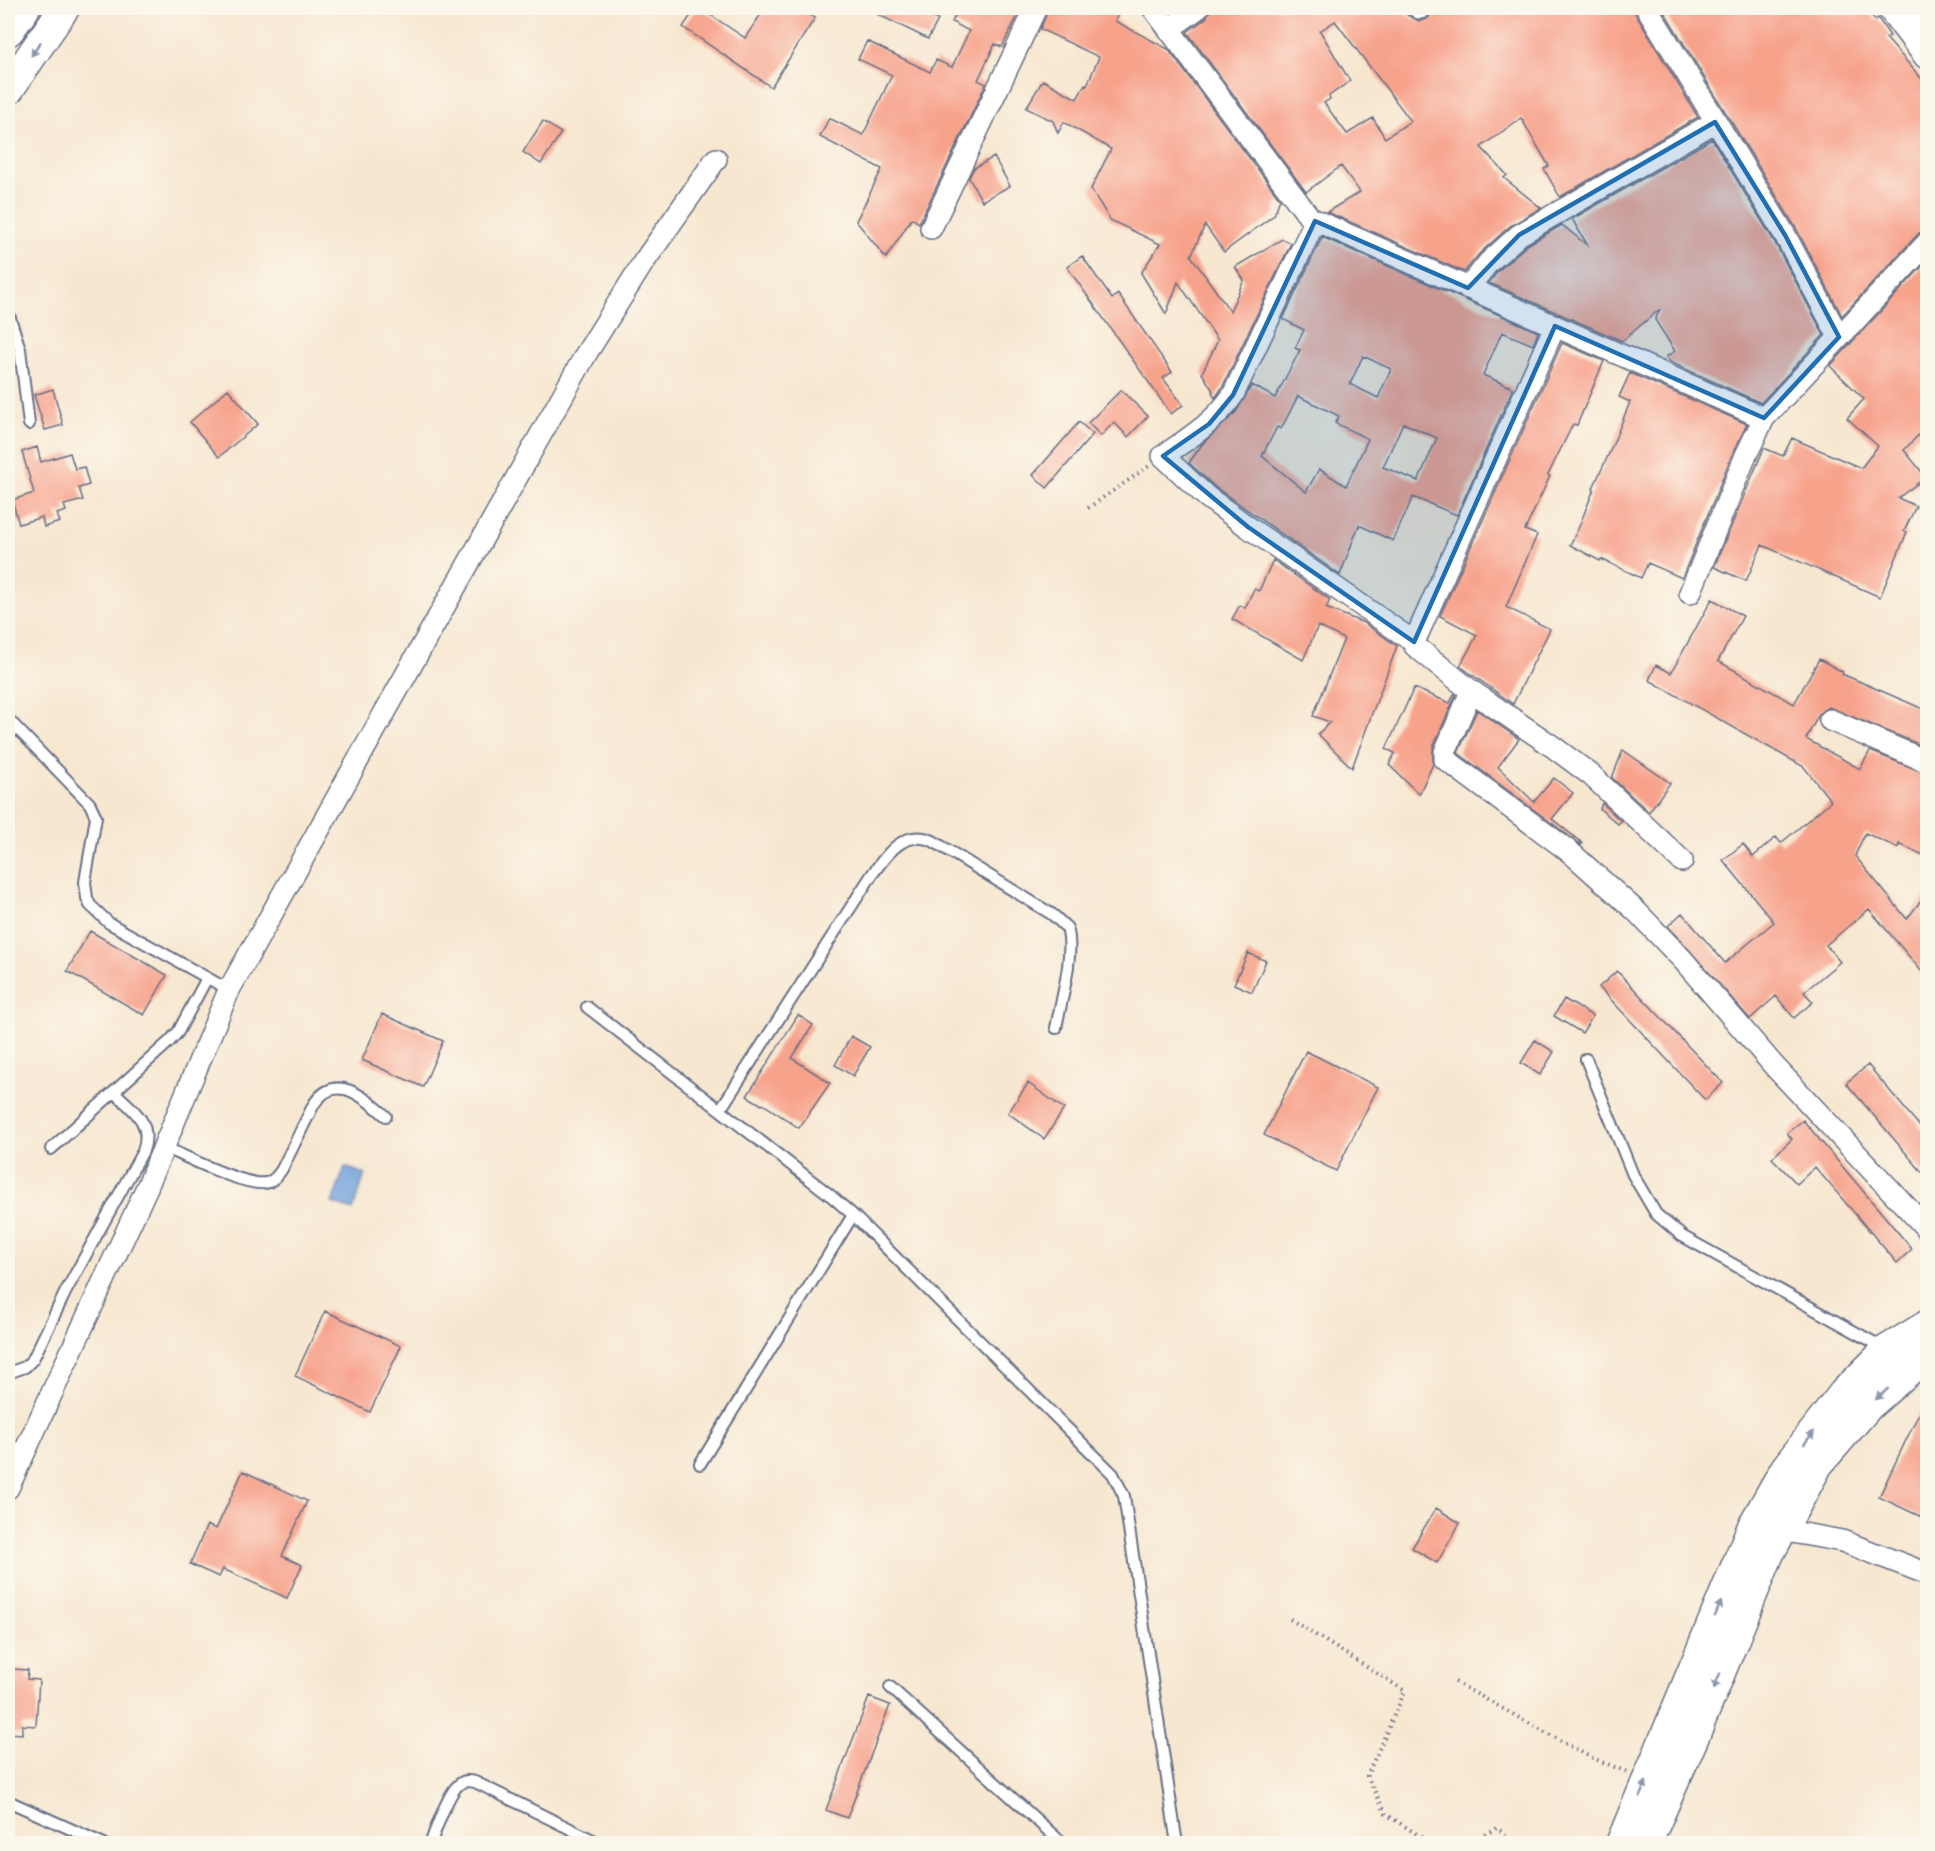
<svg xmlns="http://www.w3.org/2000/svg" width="1935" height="1851" viewBox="0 0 1935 1851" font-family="'IM FELL English',serif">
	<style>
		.water { fill: #72a2dc; stroke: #46689d; stroke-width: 1.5 }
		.building { fill: #f7a38c; fill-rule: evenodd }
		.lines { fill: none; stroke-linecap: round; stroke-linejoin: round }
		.lane-casing { stroke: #686f86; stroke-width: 14 }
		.street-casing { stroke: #686f86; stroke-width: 24 }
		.secondary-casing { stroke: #686f86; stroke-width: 33 }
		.highway-casing { stroke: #686f86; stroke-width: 36 }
		.path { stroke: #686f86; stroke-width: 4; stroke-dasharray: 1.5 4.5; stroke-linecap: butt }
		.lane { stroke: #fff; stroke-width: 10 }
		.street { stroke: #fff; stroke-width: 21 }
		.secondary { stroke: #fff; stroke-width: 30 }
		.highway { stroke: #fff; stroke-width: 33 }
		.oneway { fill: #8d97ae }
		.marked { fill: #1f6fb2; fill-opacity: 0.2; stroke: #1f6fb2; stroke-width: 4.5; stroke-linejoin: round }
	</style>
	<rect width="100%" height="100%" fill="#fbf7ec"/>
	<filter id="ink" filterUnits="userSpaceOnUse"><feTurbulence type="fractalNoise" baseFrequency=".0167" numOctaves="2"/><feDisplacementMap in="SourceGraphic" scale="12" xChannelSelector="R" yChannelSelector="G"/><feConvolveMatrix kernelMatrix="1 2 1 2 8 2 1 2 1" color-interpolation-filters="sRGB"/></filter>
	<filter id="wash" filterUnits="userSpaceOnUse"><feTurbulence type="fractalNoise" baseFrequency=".008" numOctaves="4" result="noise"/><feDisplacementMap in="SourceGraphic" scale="24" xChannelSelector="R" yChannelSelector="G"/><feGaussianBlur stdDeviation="1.35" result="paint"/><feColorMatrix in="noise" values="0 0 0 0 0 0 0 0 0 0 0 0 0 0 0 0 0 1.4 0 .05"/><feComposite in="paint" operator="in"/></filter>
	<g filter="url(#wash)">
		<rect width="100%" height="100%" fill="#f7e7d0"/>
		<path class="water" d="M345,1167l20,7 -12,36 -21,-7z"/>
		<g id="blocks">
			<path class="building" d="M696,8h4l45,30 20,-30h33l17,10 -44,69 -88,-60z
				M865,8h47l26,12 -10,19z
				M959,8h44l15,7 -16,32 -7,-3 -17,36 8,4 -67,139 -7,-5 -26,40 -30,-37 26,-52 -62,-32 9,-19 34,17 29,-60 -34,-16 9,-18 63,31 6,-12 16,7 17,-36 -17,-9z
				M1049,8h72l-6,13 53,28 112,150 -6,16 -50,37 -19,-27 -14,31 39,55 14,-31 -9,-13 47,-28 9,4 -69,145 -7,10 -3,-6 1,-1 -11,-18 16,-33 -40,-58 -12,32 -25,-41 19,-29 -50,-24 -19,-31 20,-40 -47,-27 -6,11 -5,-12 -27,-13 17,-28 34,19 8,-15 2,1 12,-28 -59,-28z
				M1211,8h192l4,7 12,6 8,-2 9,-11h198l2,7 62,102 -138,80 -16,-28 5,-3 -28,-48 -40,29 26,28 -3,3 37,30 -31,18 -30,27 -16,19 -137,-60 33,-20 -19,-26 -35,26 -119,-160 19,-14zM1335,21l76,100 -26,17 -12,-20 -26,16 -23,-31 6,-4 -1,-3 21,-15 -30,-50z
				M1662,8h204l9,12 3,-2 12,18 -4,2 36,41 6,10v141l-9,3 -77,83 -46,-88z
				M543,121l18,12 -20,31 -18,-12z
				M1712,139l62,102 50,94 -63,68 -91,-41 -4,-5 9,-6 -20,-31 5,-11 -38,32 -133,-58 9,-12 29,-26 35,-20 26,21 -16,-27z
				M994,157l16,29 -28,15 -13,-23 5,-10z
				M1322,237l216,95 -5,13 -31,-13 -19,43 30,13 -56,127 -44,-18 -20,44 -34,-16 -19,50 -125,-88 -26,-24 14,-20 33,-31 16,-27 23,13 25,-48 -5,-2 9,-18 -21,-11zM1363,356l28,13 -13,29 -28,-14zM1298,396l41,20 -4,7 33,16 -22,47 -27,-17 -13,23 -44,-36 15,-29 4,2zM1403,423l34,15 -19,43 -35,-14z
				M1082,256l30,43 6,-5 54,78 -9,6 20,27 -12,9 -104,-147z
				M1927,261l1,164 -24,25 22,27 -28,21 18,8 -12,25 3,1 -27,65 -118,-52 -16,36 -32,-14 50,-119 19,8 9,-18 69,30 17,-22 -31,-28 17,-19 -34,-33z
				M1562,343l42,18 -27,64 -4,-1 -25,51 2,1 -25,54 12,5 -31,72 44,22 -37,75 -53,-38 17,-31 -37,-19z
				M1630,373l117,51 -13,26 -52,128 -34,-15 -7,15 -40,-19 -1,2 -30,-16 8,-16 16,-40 -1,-1 18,-39 19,-47 -11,-5z
				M53,389l10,36 -18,5 -11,-35z
				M228,389l30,35 -39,33 -29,-35z
				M1121,390l27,26 -20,21 -14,-15 -13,14 -13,-13z
				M1079,422l14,12 -46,54 -14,-13z
				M37,447l4,15 29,-9 5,16 9,-2 5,18 -10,3 4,12 -19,5 2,6 -9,3 3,8 -16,5 -2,-10 -23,7 -7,-24 22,-7 -12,-41z
				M1273,560l57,40 -4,8 38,15 33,23 -45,122 -34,-34 12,-12 -17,-6 31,-77 -26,-13 -15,34 -71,-41 8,-14 5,3 9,-19 5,2z
				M1712,599l31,17 -25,45 76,43 25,-45 24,13 -1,2 86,37v37l-99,-41 -6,3 -4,4 -13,25 54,30 10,-18 58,23v83l-29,-13 -1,4 -33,-15 -10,23 52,63 21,-28v88l-59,-70 -43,36 14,17 -36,30 9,10 -19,16 -18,-22 -26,23 -82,-93 14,-13 43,50 49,-41 -51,-62 20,-16 10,13 23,-20 5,6 50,-42 -27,-34 -155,-87 7,-15 15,8z
				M1414,688l36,15 4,-9 2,1 -23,52v17l-14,30 -30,-29 6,-12 -9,-4z
				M1477,710l42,29 -21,28 36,35 20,-24 19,15 -21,26 30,24 -1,2 -123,-92z
				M1623,750l47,33 -21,29 -37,-34z
				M1602,803l19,18 -3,3 -18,-15z
				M90,931l77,44 -23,40 -77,-44z
				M1248,953l18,8 -14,31 -18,-8z
				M1617,971l106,112 -18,17 -106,-113z
				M1564,999l29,17 -11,17 -28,-17z
				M382,1014l61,27 -20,46 -61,-27z
				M798,1015l15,10 -21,33 38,25 -31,45 -36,-24 -1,1 -15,-9z
				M851,1036l19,11 -17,29 -18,-11z
				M1535,1040l19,12 -14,23 -19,-12z
				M1306,1051l72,36 -42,84 -72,-36z
				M1868,1065l60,71v43l-82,-96z
				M1028,1083l36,26 -20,30 -36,-26z
				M1803,1120l109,129 -15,14 -82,-96 -18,17 -25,-26 20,-19 -5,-6z
				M325,1311l76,35 -31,66 -75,-36z
				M1928,1394v126l-49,-23z
				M243,1471l64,30 -25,55 20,9 -15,33 -64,-29 -4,8 -29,-13 17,-39 9,4z
				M1436,1508l24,15 -23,40 -25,-15z
				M12,1669l16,1 -1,9 12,1 -3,46 -14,-1v9l-14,-1v-60h3z
				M869,1697l21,8 -43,113 -21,-8z"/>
		</g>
	</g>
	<g filter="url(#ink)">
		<use href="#blocks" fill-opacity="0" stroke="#686f86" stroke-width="1.5"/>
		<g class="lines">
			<defs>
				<path id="lane" d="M8,312l12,37 9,75
					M8,719l82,85 6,13 -11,65 2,16 3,7 19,18 120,67
					M587,1007l243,188 23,20 260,259 11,22 53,348
					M1586,1059l47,116 23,39 26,22 202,112
					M720,1110l151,-234c15,-21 33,-48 62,-35l120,74 14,13c8,25 -6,73 -11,100
					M164,1147c21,9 86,43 105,35 6,-3 10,-8 13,-13l32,-65c22,-33 51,-6 72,12
					M51,1149l119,-108 8,-9 29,-54
					M8,1373l17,-6 8,-8 33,-68 77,-140c10,-29 -10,-41 -29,-59
					M700,1464l153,-249
					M890,1687l173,157
					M8,1801l96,43
					M430,1844c6,-14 19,-55 31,-61 4,-3 9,-2 14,-1l126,62"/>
				<path id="street" d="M1153,8l157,210 454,200
					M1419,8h1
					M1647,8l138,227 54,102
					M1169,29l29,-21
					M1315,221l-82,174c-18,27 -44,43 -70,61l44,41 41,30 166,115
					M931,228l105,-220
					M1468,288l21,-26 30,-27 196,-113
					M1555,326l-140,314v6l55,44v4l-25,58v7l125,93 66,59 47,49 92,107 153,163
					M1690,593l56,-138 18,-37 164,-176
					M1470,690l82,56 39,29 91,86
					M1830,720l98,42
					M8,1488l140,-303 81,-195 357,-636 57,-91 73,-104
					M1781,1530l61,11 86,33"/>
				<path id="secondary" d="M1893,8l35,46
					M1925,8l3,3
					M8,90l56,-82
					M1621,1844l132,-318 33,-58 58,-75 43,-43 41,-25
					M1646,1844l48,-108 75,-183 49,-89 50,-58 48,-42 12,-7"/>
				<path id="highway" d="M8,29l15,-21"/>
			</defs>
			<use href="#lane" class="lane-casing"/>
			<use href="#street" class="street-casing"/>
			<use href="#secondary" class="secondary-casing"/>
			<use href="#highway" class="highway-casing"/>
			<path class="path" d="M1088,508l61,-42
				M1290,1619l115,72 -38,85 19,38 46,30
				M1455,1682l135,75 37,15
				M1469,1844l28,-16 20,16"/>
			<use href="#lane" class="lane"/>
			<use href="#street" class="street"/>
			<use href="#secondary" class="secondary"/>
			<use href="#highway" class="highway"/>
		</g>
		<defs><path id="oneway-solid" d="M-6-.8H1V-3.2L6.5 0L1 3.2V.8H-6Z" transform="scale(1.5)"/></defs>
		<g class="oneway">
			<use href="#oneway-solid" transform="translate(36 49) rotate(124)"/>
			<use href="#oneway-solid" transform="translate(1882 1394) rotate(139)"/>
			<use href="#oneway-solid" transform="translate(1809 1438) rotate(-52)"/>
			<use href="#oneway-solid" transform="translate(1718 1609) rotate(-67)"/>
			<use href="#oneway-solid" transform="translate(1717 1681) rotate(112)"/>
			<use href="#oneway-solid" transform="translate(1643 1789) rotate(-67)"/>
		</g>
	</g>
	<path class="marked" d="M1715,122l70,113 54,102 -75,81 -209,-92 -141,316 -166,-115 -85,-71 46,-32 24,-29 82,-174 153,67 51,-53z"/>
	<rect width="1935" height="1851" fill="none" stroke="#fbf7ec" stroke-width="30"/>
</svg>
